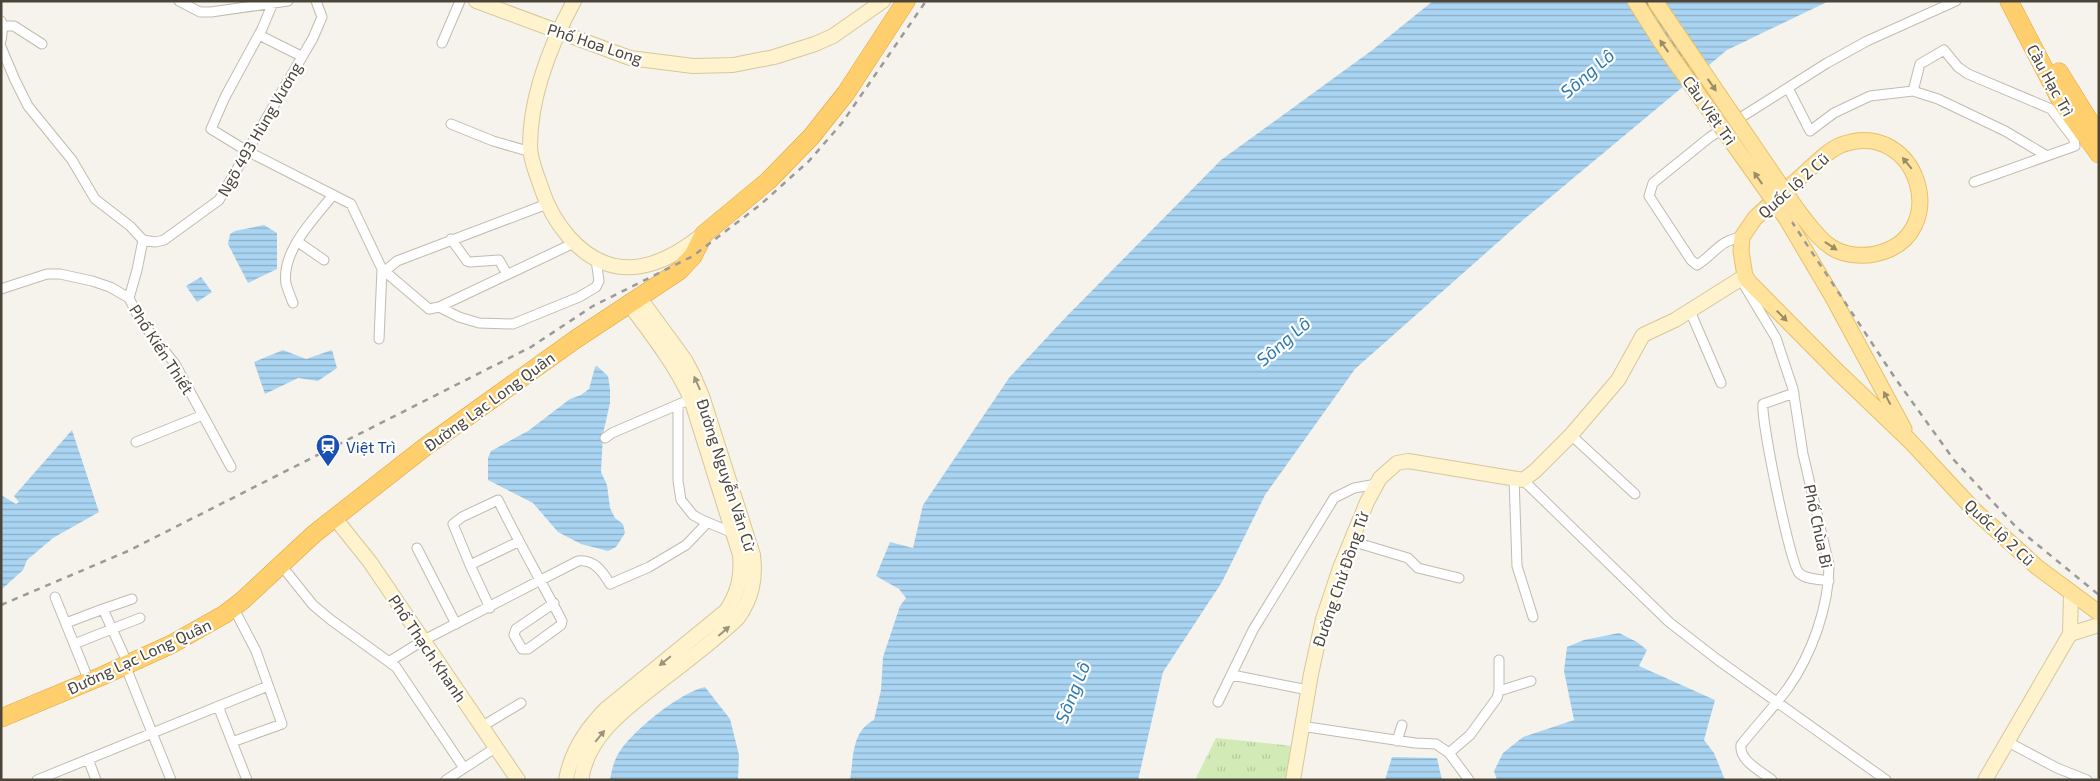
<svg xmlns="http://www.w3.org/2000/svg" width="2100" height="781" viewBox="0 0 2100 781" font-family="'Exo 2',sans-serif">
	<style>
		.park { fill: url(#park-tufts) }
		.water { fill: url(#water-rules) }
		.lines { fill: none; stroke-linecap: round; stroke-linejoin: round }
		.street-casing { stroke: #c2bbae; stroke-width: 11 }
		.secondary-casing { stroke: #d6c79b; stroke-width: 16 }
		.primary-casing { stroke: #e6c16a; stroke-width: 17 }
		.highway-casing { stroke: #e0a43c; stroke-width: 19 }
		.street { stroke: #fff; stroke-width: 9 }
		.secondary { stroke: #fff3cd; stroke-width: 14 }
		.primary { stroke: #ffe39c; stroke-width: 15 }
		.highway { stroke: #ffcf6e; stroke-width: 18 }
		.rail { stroke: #9a9a9a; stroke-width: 2.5; stroke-dasharray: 6 6; stroke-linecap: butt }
		.primary-bridge-casing { stroke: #e6c16a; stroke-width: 17; stroke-linecap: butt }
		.primary-bridge { stroke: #ffe39c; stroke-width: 15 }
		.oneway { fill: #9c8c66 }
		.oneway2 { fill: #9c937c }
		.labels { text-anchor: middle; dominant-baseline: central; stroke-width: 4.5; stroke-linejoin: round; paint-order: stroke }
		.street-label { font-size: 16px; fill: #4b4439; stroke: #fff }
		.transit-label { font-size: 16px; fill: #164399; stroke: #fff; text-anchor: start }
		.water-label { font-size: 18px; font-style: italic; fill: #2e7ab2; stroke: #fff }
	</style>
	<defs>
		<pattern id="park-tufts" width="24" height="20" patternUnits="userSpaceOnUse" patternTransform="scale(1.25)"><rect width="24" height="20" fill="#d2eab5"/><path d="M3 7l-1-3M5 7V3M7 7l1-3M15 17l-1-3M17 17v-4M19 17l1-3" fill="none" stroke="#b6ca9c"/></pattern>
		<pattern id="water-rules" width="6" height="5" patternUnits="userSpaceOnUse" patternTransform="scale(1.25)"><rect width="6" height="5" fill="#a9d4f2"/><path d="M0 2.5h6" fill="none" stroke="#8caec5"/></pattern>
	</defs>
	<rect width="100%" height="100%" fill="#f6f3ec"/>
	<path class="park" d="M1216,738l77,8 -4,34h-94z"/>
	<path class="water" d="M1433,1h396l-102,49 -204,170 -168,149 -90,126 -43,87 -59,90 -25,108h-288c4,-23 1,-48 24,-60l7,-30 2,-33 17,-51 6,-8 -7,-9 -23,-13 14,-34 23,6 10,-43 86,-127 56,-60 156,-158 150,-109z
		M264,225l13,8v36l-29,14 -20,-39 2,-10 5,-3z
		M201,277l11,15 -15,10 -11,-16z
		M283,350l23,9 26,-9 5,18 -19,13 -20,-3 -33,16 -11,-32z
		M597,366l11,10 2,13v14l-7,31 -2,38 6,13 3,23 5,10 8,6 2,9 -9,14 -8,4 -27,-7 -23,-12 -25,-29 -45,-23v-22l3,-7 37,-20 42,-32 11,-4 8,-6 6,-22z
		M72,430l27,82 -46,26 -26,22 -4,10 -22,20v-95l15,9 3,-2 -5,-6z
		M1619,633l18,9 10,8 -8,16 76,34 -11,40 10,13 11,27h-228l-3,-9 9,-18 20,-16 51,-17 -10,-49 3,-24 17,-7z
		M705,687l25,32 9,36 -1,25h-128c2,-12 5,-23 12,-32 16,-21 59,-56 83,-61z
		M1392,757l45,1 5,22h-57z"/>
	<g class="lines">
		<defs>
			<path id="street" d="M179,1l21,11h11l77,-11
				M272,5l-10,24 -37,68 -14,32 36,22 104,53 31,65 47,40 10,-2 135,-64
				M3,26h11l28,18
				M259,35l42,21
				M1,41l2,-15 -2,-5
				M442,43l18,-42
				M1,47l14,33 13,26 44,54 23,39 35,27 13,14 12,2 9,-2 55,-40 94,-162 9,-21 -6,-16
				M1788,88l22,43 24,-18 36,-17 43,-5 25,8 67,32 42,25
				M1913,91l7,-27 24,-14 14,17 10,7 83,35 23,30 1,7 -101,36
				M451,124l42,17 38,11
				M1742,237c-24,4 -26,16 -45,28l-6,-5 -42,-64 4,-13 57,-46 117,-74 40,-22 89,-40
				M451,239l16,22 3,1 29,-2 8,14
				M298,242l26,18
				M385,271l12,-10 150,-57
				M1741,280l35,58 17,51 10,65 26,111c0,41 -17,89 -41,123 -15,20 -32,38 -47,57 -2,16 20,26 31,35
				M1,289l46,-15h13l32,7 18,6 19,11 11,22 35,44 56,103
				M129,298l8,-28 6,-30
				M293,303c-3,-7 -5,-13 -7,-19 -5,-33 28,-65 47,-89
				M439,307l20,10 20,6 34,1 66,-27 17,-10 3,-6 -3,-21
				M1690,311l31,72
				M379,339l3,-70
				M1794,393l-31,11c-2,16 27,160 36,169 7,7 21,6 30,8
				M678,405v76l3,19 12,15 9,5 31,13
				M1571,435l64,59
				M605,438l7,-5 79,-34
				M136,442l67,-27
				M1514,478l3,88 16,51
				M1523,480l146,142 49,38 168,120
				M1351,541l57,17 10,10 41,10
				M417,548l39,76
				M281,565l32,40 18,15 65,47 68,101
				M470,565l-17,-41 9,-7 36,-17c20,41 43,81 64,121l-1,4 -33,24h-6l-8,-14 2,-6 38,-26
				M55,597l34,84
				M490,608l-20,-43 48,-23
				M103,609l29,-10
				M66,623l37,-14 9,20 28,-11
				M74,644l38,-15 16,35
				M390,661l34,-21 154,-79c16,-2 25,11 32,23l39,-17 37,-22 21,-22
				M125,665l46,115
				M1232,675l76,15
				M1499,691l32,-10
				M1218,702l35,-72 81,-132 20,-10 23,-4
				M218,706l29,74
				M1301,726l114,17 21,1 13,9 20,27
				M481,727l40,-24
				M1397,741l5,-16
				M232,742l50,-18 -26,-73 -23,-44
				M2008,742l49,26 30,12
				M1449,753l21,-18 27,-37 2,-7v-31
				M88,759l8,21
				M37,780l231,-94
				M446,780l49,-32"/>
			<path id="secondary" d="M476,1l154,57 63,8 40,-1 41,-8 41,-13 18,-8 50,-35
				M574,1c-23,43 -44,96 -44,145 0,15 8,31 12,44 6,18 14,32 26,46 42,48 89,35 134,-1
				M334,517l36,45 148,218
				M2070,634l29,-9
				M566,780c5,-29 20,-51 40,-71l120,-98c12,-18 16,-34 14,-56l-49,-156c-16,-35 -39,-64 -62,-95
				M581,780c7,-46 46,-72 80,-99 26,-20 53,-40 77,-63 14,-20 18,-39 15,-63l-51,-159 -9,-21 -8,-15 -46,-63
				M1293,780l18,-106 12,-55 17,-51 27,-66 13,-24 17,-15 11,-2 115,19 12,-9 36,-36 47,-55 25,-45 32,-15 70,-44
				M1985,780l85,-146 1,-40"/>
			<path id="primary" d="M1798,211c11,13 19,27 33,36 12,8 30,10 44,7 80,-17 43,-138 -34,-109 -14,6 -25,18 -36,28 -17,15 -34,30 -50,45l-13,19 -1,14 4,25 4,6 89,90 72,69 65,70 62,56 62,46
				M1786,218l46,78 72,133"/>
			<path id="highway" d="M2009,1l52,100 38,53
				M2059,72l39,63
				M1,718l101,-42 70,-32 53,-30 18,-14 71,-66 111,-87 151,-108 103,-68 14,-15 11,-22 64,-53 43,-44 35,-44 60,-92"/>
		</defs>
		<use href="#street" class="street-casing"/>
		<use href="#secondary" class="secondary-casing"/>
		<use href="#primary" class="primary-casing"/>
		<use href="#highway" class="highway-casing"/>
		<use href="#street" class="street"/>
		<use href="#secondary" class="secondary"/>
		<use href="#primary" class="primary"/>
		<use href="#highway" class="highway"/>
		<path class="rail" d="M1646,1l249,377 59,82 63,68 82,67
			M1,605l127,-54 403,-204 62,-41 100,-50 67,-51 49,-44 33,-38 84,-122"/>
		<defs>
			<path id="primary-bridge" d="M1635,1l26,41 125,176
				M1655,1l143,210"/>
		</defs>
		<use href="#primary-bridge" class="primary-bridge-casing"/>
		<use href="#primary-bridge" class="primary-bridge"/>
	</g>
	<defs><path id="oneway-solid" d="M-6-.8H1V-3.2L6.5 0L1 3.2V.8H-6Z" transform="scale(1.25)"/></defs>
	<g class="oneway">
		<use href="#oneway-solid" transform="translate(1664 46) rotate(-125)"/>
		<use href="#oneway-solid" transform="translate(1712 85) rotate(55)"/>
		<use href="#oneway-solid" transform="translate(1907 163) rotate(-129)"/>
		<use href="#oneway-solid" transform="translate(1758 178) rotate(-125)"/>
		<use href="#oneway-solid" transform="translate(1831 246) rotate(34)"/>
		<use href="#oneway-solid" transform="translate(1782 316) rotate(45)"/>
		<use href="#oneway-solid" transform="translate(1887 398) rotate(-118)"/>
	</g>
	<g class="oneway2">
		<use href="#oneway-solid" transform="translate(697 383) rotate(-114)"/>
		<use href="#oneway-solid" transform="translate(724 631) rotate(-41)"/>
		<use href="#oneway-solid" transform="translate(665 661) rotate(141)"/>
		<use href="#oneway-solid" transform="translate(600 736) rotate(-51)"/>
	</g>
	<defs>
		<symbol id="station-pin" viewBox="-11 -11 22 30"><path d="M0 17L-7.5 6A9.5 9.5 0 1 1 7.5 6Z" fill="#1a4fb4" stroke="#fff"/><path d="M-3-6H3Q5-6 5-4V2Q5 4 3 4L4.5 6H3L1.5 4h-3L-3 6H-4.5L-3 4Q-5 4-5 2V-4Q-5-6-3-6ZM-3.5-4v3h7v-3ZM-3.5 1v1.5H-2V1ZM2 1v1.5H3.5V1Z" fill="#fff"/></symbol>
	</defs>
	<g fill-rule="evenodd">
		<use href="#station-pin" x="314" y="432" width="28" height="38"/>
	</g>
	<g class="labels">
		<g class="street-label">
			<text transform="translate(595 43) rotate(18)">Phố Hoa Long</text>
			<text transform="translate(2051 80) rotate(61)">Cầu Hạc Trì</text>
			<text transform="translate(1710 110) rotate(55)">Cầu Việt Trì</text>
			<text transform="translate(259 129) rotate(-60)">Ngõ 493 Hùng Vương</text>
			<text transform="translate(1793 185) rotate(-42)">Quốc lộ 2 Cũ</text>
			<text transform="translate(162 349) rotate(57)">Phố Kiến Thiết</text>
			<text transform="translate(489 401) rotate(-36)">Đường Lạc Long Quân</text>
			<text transform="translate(727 475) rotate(72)">Đường Nguyễn Văn Cừ</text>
			<text transform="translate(1819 526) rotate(78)">Phố Chùa Bi</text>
			<text transform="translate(2000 532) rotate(43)">Quốc lộ 2 Cũ</text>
			<text transform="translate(1340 579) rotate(-71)">Đường Chử Đồng Tử</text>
			<text transform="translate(428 648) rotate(56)">Phố Thạch Khanh</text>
			<text transform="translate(139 656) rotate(-25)">Đường Lạc Long Quân</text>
		</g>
		<g class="transit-label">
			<text x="346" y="446">Việt Trì</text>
		</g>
		<g class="water-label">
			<text transform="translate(1587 73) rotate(-41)">Sông Lô</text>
			<text transform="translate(1283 341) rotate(-41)">Sông Lô</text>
			<text transform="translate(1072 692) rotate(-68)">Sông Lô</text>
		</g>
	</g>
	<rect width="2100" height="781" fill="none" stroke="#4b4439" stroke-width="5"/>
</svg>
